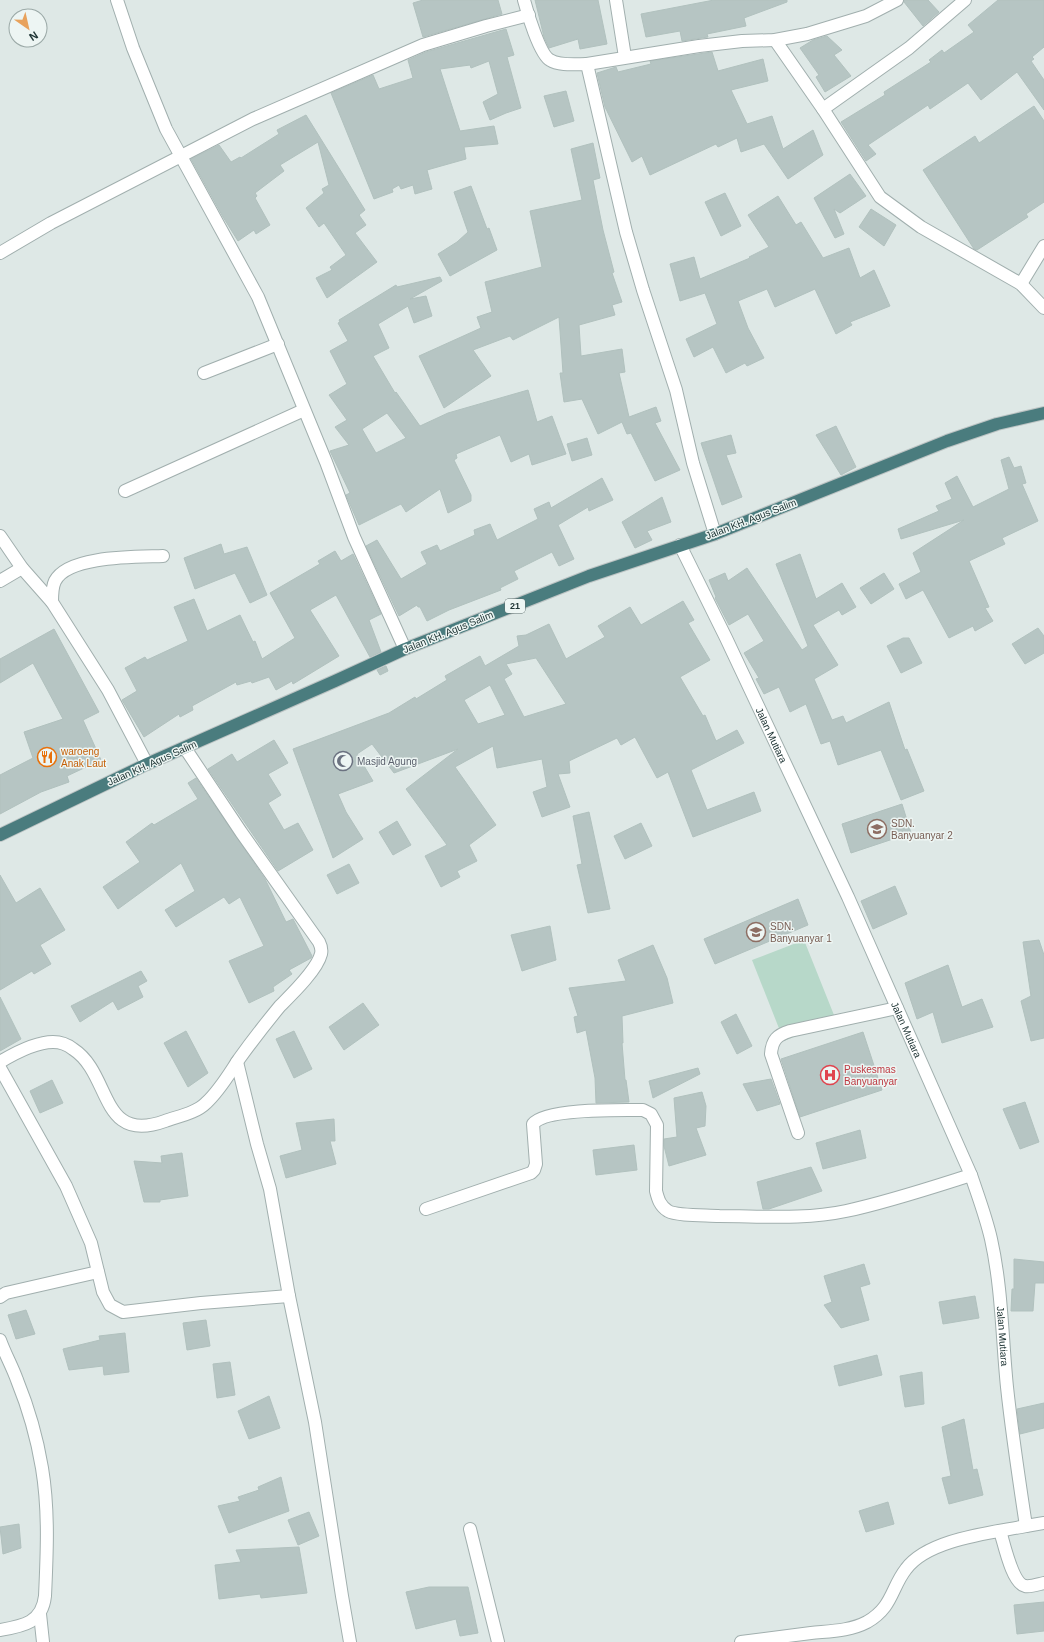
<svg xmlns="http://www.w3.org/2000/svg" width="1044" height="1642" viewBox="0 0 1044 1642" font-family="Arial,sans-serif">
	<style>
		.green { fill: #b7d8c9 }
		.building { fill: #b6c5c3; stroke: #b1c1be; fill-rule: evenodd }
		.lines { fill: none; stroke-linecap: round; stroke-linejoin: round }
		.minor-casing { stroke: #a1afae; stroke-width: 14 }
		.trunk-casing { stroke: #bcc3c3; stroke-width: 14 }
		.minor { stroke: #fff; stroke-width: 12 }
		.trunk { stroke: #4a7c7e; stroke-width: 12 }
		.labels { text-anchor: middle; dominant-baseline: central; stroke-width: 3; stroke-linejoin: round; paint-order: stroke }
		.shield { fill: #edf5f3; stroke: #5e6f6f; stroke-width: 1 }
		.shield-label { font-size: 9px; font-weight: bold; fill: #203636 }
		.street-label { font-size: 10px; fill: #203636; stroke: #edf5f3 }
		.food-label { font-size: 10px; fill: #c56008; stroke: #edf5f3; text-anchor: start }
		.worship-label { font-size: 10px; fill: #5b616d; stroke: #edf5f3; text-anchor: start }
		.education-label { font-size: 10px; fill: #785e54; stroke: #edf5f3; text-anchor: start }
		.health-label { font-size: 10px; fill: #be3a42; stroke: #edf5f3; text-anchor: start }
	</style>
	<rect width="100%" height="100%" fill="#dee8e6"/>
	<path class="green" d="M804,940l32,80 -52,21 -32,-81z"/>
	<path class="building" d="M423,0h75l4,14 -79,23 -10,-34z
		M535,0h63l9,44 -27,5 -2,-10 -29,9 -5,-11z
		M714,0h73v2l-43,16 2,8 -39,8 1,3 -26,4 -2,-10 -34,6 -5,-23z
		M904,0h24l11,12 -16,14 -19,-24z
		M998,0h46v47l-12,10 2,2 -3,2 13,19v30l-27,-38 -36,28 -13,-17 -38,26 -2,-4 -60,40 8,9 -10,7 -25,-39 44,-27 -1,-3 47,-30 -2,-2 13,-10 2,3 30,-21 -6,-7z
		M506,29l8,26 -7,2 14,51 -15,5 -16,7 -7,-18 15,-8 -9,-33 -18,7 -1,-3 -30,4 20,62 34,-5 4,18 -34,3 2,12 -39,11 5,19 -17,5 -2,-9 -12,4 -2,-4 -7,4 1,3 -19,7 -43,-106 42,-18 6,14 34,-11 -5,-18 18,-8z
		M827,36l15,14 -8,5 17,21 -26,16 -9,-15 3,-2 -19,-27 13,-8z
		M712,52l6,19 45,-12 5,22 -37,9 16,34 25,-8 11,33 30,-19 10,25 -35,24 -24,-35 -23,8 -4,-14 -19,9 -2,-3 -66,31 -8,-19 -10,6 -27,-55 -8,-34 19,-6 2,5 33,-8 -1,-3z
		M566,91l8,30 -20,6 -10,-31z
		M1034,106l10,15v81l-18,12 2,3 -51,33 -3,-1 -51,-79 52,-34 4,7z
		M306,115l59,95 -6,5 7,10 -11,8 22,29 -50,36 -11,-20 16,-8 -2,-3 16,-12 -22,-32 -5,4 -13,-19 18,-15 -2,-4 7,-4 -11,-43 -38,23 4,6 -29,22 2,3 -2,2 15,27 -14,9 -2,-4 -16,11 -15,-24 -32,-58 28,-14 12,17 9,-5 1,1 38,-24 -2,-4z
		M593,143l7,35 -7,2 10,50 11,42 -2,1 10,29 -10,3 3,10 -36,10 2,31 41,-7 3,23 -6,1 10,44 27,-10 5,14 -6,2 25,47 -25,11 -24,-48 -4,1 -5,-12 -24,12 -16,-35 -18,3 -4,-29h3l-4,-56 -46,23 -3,-4 -37,14 18,26 -47,32 -25,-52 62,-28 -4,-11 15,-5 -7,-30 57,-15 -12,-56 52,-11 -11,-51z
		M850,174l16,22 -26,17 -6,-4 10,25 -9,4 -21,-40z
		M471,186l16,43 2,-1 8,22 -47,26 -12,-22 19,-12 11,-10 -14,-40z
		M725,193l16,33 -20,10 -16,-34z
		M778,196l18,29 5,-3 22,36 26,-10 11,30 14,-8 16,36 -40,16 2,3 -16,9 -21,-45 -40,18 -8,-18 -29,12 10,27 16,30 -17,8 -2,-3 -19,10 -13,-26 -19,10 -8,-18 31,-15 -12,-31 -25,8 -10,-37 24,-7 6,22 50,-21 -1,-1 20,-10 -21,-32z
		M871,209l25,16 -12,21 -25,-19z
		M440,277l2,4 -32,18 16,-3 6,20 -18,7 -6,-17 -30,18 11,24 -16,8 22,37 1,-1 24,34 28,-13 80,-23 9,32 15,-6 14,38 -34,11 -3,-11 -18,8 -11,-27 -44,19 1,4 -3,2 17,35v6l-23,12 -8,-24 -34,23 -5,-8 -42,21 -13,-30 4,-2 -20,-42 19,-6 -14,-18 12,-7 -18,-25 18,-11 -17,-33 18,-10 -10,-18 2,-1 -1,-2 57,-35 1,2zM387,413l19,25 -30,15 -14,-24z
		M836,426l20,41 -15,8 -25,-40z
		M731,435l5,18 -10,2 16,42 -20,8 -21,-62z
		M587,438l5,17 -20,6 -5,-17z
		M1009,457l5,11 7,-2 5,17 -4,1 16,37 -36,17 3,6 -36,17 20,46 -4,1 8,13 -18,10 -2,-5 -24,12 -26,-48 -17,9 -7,-15 22,-12 -8,-19 51,-33 -63,19 -3,-10 41,-18 -3,-5 16,-7 -7,-16 12,-7 16,31 36,-18 -8,-29z
		M602,478l11,22 -24,11 -1,-4 -30,18 16,34 -15,7 -7,-14 -38,19 4,8 -18,9 1,2 -52,20 -22,11 -7,-14h-2l-1,-2 -18,11 -33,-70 11,-6 24,39 26,-15 -6,-12 16,-7 3,6 35,-16 -1,-5 16,-6 7,16 41,-21 -4,-10 15,-7 2,6z
		M662,497l9,25 -24,9 5,9 -17,8 -13,-26z
		M221,544l3,10 23,-7 20,48 -17,8 -15,-30 -40,16 -11,-31z
		M335,551l6,10 12,-7 28,60 -12,6 12,32 -11,5 -34,-62 -26,15 29,46 -46,28 -1,-3 -16,9 -7,-13 -17,6 -1,-2 -14,4 -1,-3 -44,24 1,4 -13,7 -1,-3 -35,23 -22,-37 15,-9 -12,-23 20,-11 2,3 41,-19 -14,-34 20,-8 13,32 33,-16 13,27 2,-1 7,18 33,-21 -25,-45 50,-29 -2,-3z
		M800,554l16,45 26,-16 14,24 -14,8 -3,-5 -26,15 25,40 -24,14 18,41 11,-4 3,7 43,-21 16,48 2,-1 17,42 -23,9 -20,-50 -43,15 -8,-24 -9,3 -15,-40 -16,8 -11,-25 -15,7 -8,-15 3,-1 -15,-25 20,-12 -16,-27 -19,11 -14,-27 1,-1 -7,-17 16,-7 3,8 19,-13 55,82 6,-4 -32,-82z
		M884,573l10,16 -23,15 -11,-16z
		M683,601l11,19 -6,3 22,37 -30,17 23,39 2,-1 11,26 21,-11 7,13 -53,27 16,40 47,-18 7,19 -68,26 -25,-65 -11,6 -22,-41 -14,8 -4,-7 -48,23 1,12 -12,1 12,33 -28,10 -9,-25 14,-5 -5,-28 -45,9 -4,-22 -38,21 41,58 -27,20 8,16 -20,10 3,6 -19,10 -16,-31 22,-11 -41,-56 52,-40 -64,24 -22,-29 -15,10 16,27 -35,13 8,18 17,27 -30,19 -40,-109 96,-36 26,-16 1,2 31,-19 -2,-4 35,-20 5,10 34,-20 -2,-10 9,-1 23,-11 17,35 39,-22 -7,-11 32,-19 11,18zM536,658l30,46 -42,13 -20,-38 8,-5 -6,-10zM490,685l15,30 -27,9 -14,-24z
		M1038,628l6,8v17l-19,11 -13,-20z
		M54,629l45,83 -16,8 18,40 -34,16 2,6 -28,10 -41,22v-39l33,-17 -9,-26 39,-13 -30,-56 -33,20v-24z
		M903,638h6l13,25 -21,10 -14,-27z
		M386,666l2,5 -8,4 -3,-5z
		M274,740l14,23 -20,11 13,21 -13,8 16,27 14,-7 15,27 -35,21 -70,-102 24,-15 5,8z
		M196,778l69,101 21,43 7,-3 19,37 -1,2 -22,12 3,4 -19,13 1,4 -25,12 -20,-42 35,-15 -24,-49 -11,7 -5,-7 -48,30 -11,-17 30,-19 -14,-28 -63,46 -15,-22 37,-25 -14,-20 26,-19 2,2 44,-26 -10,-16z
		M902,804l9,29 -60,20 -9,-29z
		M589,812l21,97 -22,4 -11,-48 5,-1 -9,-48z
		M397,821l14,24 -18,10 -14,-23z
		M641,823l11,23 -27,13 -11,-23z
		M349,864l10,19 -22,11 -10,-19z
		M0,875l16,28 24,-15 25,42 -25,15 11,19 -17,10 -2,-3 -32,19z
		M895,886l12,28 -34,15 -12,-28z
		M798,899l10,26 -93,39 -11,-25z
		M550,926l6,34 -34,11 -11,-36z
		M1039,940l5,15v83l-13,3 -10,-40 10,-5 -8,-54z
		M653,945l14,33 6,25 -51,13 1,27h-1l3,37h1l3,22 -33,1 -1,-25 -9,-48 -9,3 -3,-16 4,-1 -9,-28 57,-7 -8,-21z
		M948,965l14,42 20,-8 11,28 -51,16 -9,-31 -16,7 -12,-36z
		M141,971l6,10 -9,5 5,11 -25,13 -5,-9 -33,21 -9,-16z
		M0,997l21,42 -21,12z
		M363,1003l16,22 -35,25 -15,-23z
		M736,1014l16,32 -15,8 -16,-32z
		M186,1031l22,42 -20,14 -24,-44z
		M294,1031l18,38 -18,9 -18,-39z
		M863,1032l19,58 -82,27 -19,-58z
		M698,1068l2,6 -47,24 -4,-17z
		M771,1079l9,25 -23,7 -14,-27z
		M52,1080l11,23 -23,10 -10,-22z
		M702,1092l4,14 -1,20 -9,2 10,27 -37,11 -5,-20v-7l13,-2 -3,-39z
		M1025,1102l14,40 -19,7 -17,-40z
		M334,1119l1,22h-5l6,23 -50,14 -6,-22 22,-6 -6,-27z
		M860,1130l6,28 -43,11 -7,-26z
		M634,1145l3,25 -41,5 -3,-25z
		M182,1153l6,43 -28,4v2h-16l-10,-41 28,2 -1,-7z
		M811,1167l11,24 -53,18h-6l-6,-27z
		M1014,1259l30,3v21h-9l-2,28h-22l1,-22h2z
		M864,1264l6,20 -10,3 9,33 -28,8 -17,-23 8,-3 -8,-26z
		M975,1296l4,22 -36,6 -4,-22z
		M26,1310l9,24 -19,5 -8,-24z
		M206,1320l4,26 -23,4 -4,-27z
		M125,1333l4,39 -25,3 -1,-9 -34,4 -6,-21 37,-9 -1,-4z
		M877,1355l5,20 -43,11 -5,-20z
		M230,1362l5,33 -18,3 -4,-34z
		M922,1372l2,32 -19,3 -5,-31z
		M269,1396l11,32 -31,11 -11,-28z
		M1044,1403v25l-24,6 -3,-25z
		M964,1419l9,51 4,-1 6,26 -34,9 -7,-26 9,-2 -9,-49z
		M281,1477l8,34 -60,22 -11,-27 22,-5 -2,-4 21,-7 -1,-3z
		M888,1502l6,22 -28,8 -7,-21z
		M309,1512l10,24 -21,9 -10,-25z
		M19,1524l2,24 -18,6 -3,-27z
		M299,1547l8,46 -46,5 -1,-4 -41,5 -4,-34 26,-3 -5,-12z
		M429,1587h39l10,46 -18,3 -4,-17 -40,10 -10,-37z
		M1044,1602v29l-27,3 -3,-29z"/>
	<g class="lines">
		<defs>
			<g id="minor">
				<path d="M117,0l16,48 33,81 92,168 68,165 28,75 51,112"/>
				<path d="M524,0c3,12 16,55 26,60 9,6 26,4 37,4l39,168 17,58 33,100 17,73 22,71"/>
				<path d="M616,0l9,57"/>
				<path d="M775,40l48,69 57,88 41,30 100,57 23,24"/>
				<path d="M587,64l112,-18 43,-5 33,-1 32,-6 59,-18 31,-16"/>
				<path d="M823,109l86,-61 56,-48"/>
				<path d="M0,253l51,-30 202,-104 170,-74 63,-19 43,-11"/>
				<path d="M1021,284l23,-38"/>
				<path d="M204,373l74,-29"/>
				<path d="M125,491l179,-81"/>
				<path d="M0,536l22,32 30,34 56,88 39,74"/>
				<path id="s1" d="M680,545l46,93 122,259 123,278c7,21 15,42 20,64 11,49 11,99 16,148 5,47 12,93 19,139l18,-3"/>
				<path d="M0,581l22,-13"/>
				<path d="M52,602c0,-7 0,-15 3,-21 13,-26 83,-24 108,-25"/>
				<path d="M0,1062c15,-9 35,-20 53,-20 7,0 15,3 20,7 39,25 26,96 92,72 14,-5 31,-8 41,-18 14,-13 23,-29 33,-44 13,-18 27,-36 41,-53 12,-12 37,-36 41,-52 1,-4 0,-8 -2,-12l-78,-110 -56,-84"/>
				<path d="M237,1062l20,82 13,45 19,107 26,126 27,174 8,46"/>
				<path d="M0,1068l66,118 25,57 12,49 7,13 13,7 78,-9 88,-7"/>
				<path d="M798,1133l-27,-79c1,-14 6,-19 19,-23l107,-23"/>
				<path d="M426,1209l105,-36 3,-3 2,-6 -3,-40c12,-16 89,-14 110,-14l8,4 6,11 -1,66c2,8 4,15 12,20 9,5 39,4 51,5 42,0 85,4 127,-5 42,-9 84,-23 125,-36"/>
				<path d="M0,1297l6,-4 92,-21"/>
				<path d="M0,1340c5,14 12,26 17,40 11,27 20,58 25,88 7,42 5,85 3,128 -3,27 -22,30 -45,34"/>
				<path d="M470,1529l28,113"/>
				<path d="M1000,1531c4,12 12,52 25,55 6,1 14,-2 19,-3"/>
				<path d="M40,1614l3,28"/>
				<path d="M741,1642c23,-3 46,-6 70,-9 19,-2 39,-2 56,-11 26,-15 24,-34 39,-53 22,-30 85,-36 120,-43"/>
			</g>
			<path id="trunk" d="M0,835l147,-71 188,-83 70,-32 184,-73 126,-42 232,-93 50,-17 47,-11"/>
		</defs>
		<use href="#minor" class="minor-casing"/>
		<use href="#trunk" class="trunk-casing"/>
		<use href="#minor" class="minor"/>
		<use href="#trunk" class="trunk"/>
	</g>
	<defs>
		<symbol id="restaurant-ring" viewBox="-11 -11 22 22"><circle r="9.5" fill="#edf5f3" stroke="#e8710a" stroke-width="1.5"/><path d="M-5-6h1v4h1v-4h1v4h1v-4h1v5L-1.5 .5V6h-2V.5L-5-1ZM5-6V6H3V1.5H1.5Q1.5-4 5-6Z" fill="#e8710a"/></symbol>
		<symbol id="mosque-ring" viewBox="-11 -11 22 22"><circle r="9.5" fill="#edf5f3" stroke="#6b7280" stroke-width="1.5"/><path d="M3.5-4.9A6 6 0 1 0 3.5 4.9A5 5 0 1 1 3.5-4.9Z" fill="#6b7280"/></symbol>
		<symbol id="school-ring" viewBox="-11 -11 22 22"><circle r="9.5" fill="#edf5f3" stroke="#8d6e63" stroke-width="1.5"/><path d="M0-5L7-2L0 1L-7-2ZM-4 1L0 2.5L4 1V4Q0 6-4 4Z" fill="#8d6e63"/></symbol>
		<symbol id="hospital-ring" viewBox="-11 -11 22 22"><circle r="9.5" fill="#edf5f3" stroke="#e0444e" stroke-width="1.5"/><path d="M-5-5h3v3.5h4V-5h3V5h-3V1.5h-4V5h-3Z" fill="#e0444e"/></symbol>
	</defs>
	<g fill-rule="evenodd">
		<use href="#restaurant-ring" x="36" y="746" width="22" height="22"/>
		<use href="#mosque-ring" x="332" y="750" width="22" height="22"/>
		<use href="#school-ring" x="866" y="818" width="22" height="22"/>
		<use href="#school-ring" x="745" y="921" width="22" height="22"/>
		<use href="#hospital-ring" x="819" y="1064" width="22" height="22"/>
	</g>
	<g class="labels">
		<rect class="shield" x="505" y="599" width="20" height="14" rx="3"/>
		<g class="shield-label">
			<text x="515" y="606">21</text>
		</g>
		<g class="street-label">
			<text transform="translate(751 519) rotate(-21)">Jalan KH. Agus Salim</text>
			<text transform="translate(448 632) rotate(-22)">Jalan KH. Agus Salim</text>
			<text stroke="none"><textPath href="#s1" startOffset="211">Jalan Mutiara</textPath></text>
			<text transform="translate(152 763) rotate(-24)">Jalan KH. Agus Salim</text>
			<text stroke="none"><textPath href="#s1" startOffset="535">Jalan Mutiara</textPath></text>
			<text stroke="none"><textPath href="#s1" startOffset="859">Jalan Mutiara</textPath></text>
		</g>
		<g class="food-label">
			<text x="61" y="751">waroeng<tspan x="61" dy="12">Anak Laut</tspan></text>
		</g>
		<g class="worship-label">
			<text x="357" y="761">Masjid Agung</text>
		</g>
		<g class="education-label">
			<text x="891" y="823">SDN.<tspan x="891" dy="12">Banyuanyar 2</tspan></text>
			<text x="770" y="926">SDN.<tspan x="770" dy="12">Banyuanyar 1</tspan></text>
		</g>
		<g class="health-label">
			<text x="844" y="1069">Puskesmas<tspan x="844" dy="12">Banyuanyar</tspan></text>
		</g>
	</g>
	<g transform="translate(28 28) rotate(146)"><circle r="19" fill="#edf5f3" stroke="#9ba9a7"/>
	<path d="M0-3L7 15L0 10L-7 15Z" fill="#e8a25c"/>
	<text y="-6" font-size="11" font-weight="bold" text-anchor="middle" fill="#203636">N</text>
	</g>
</svg>
